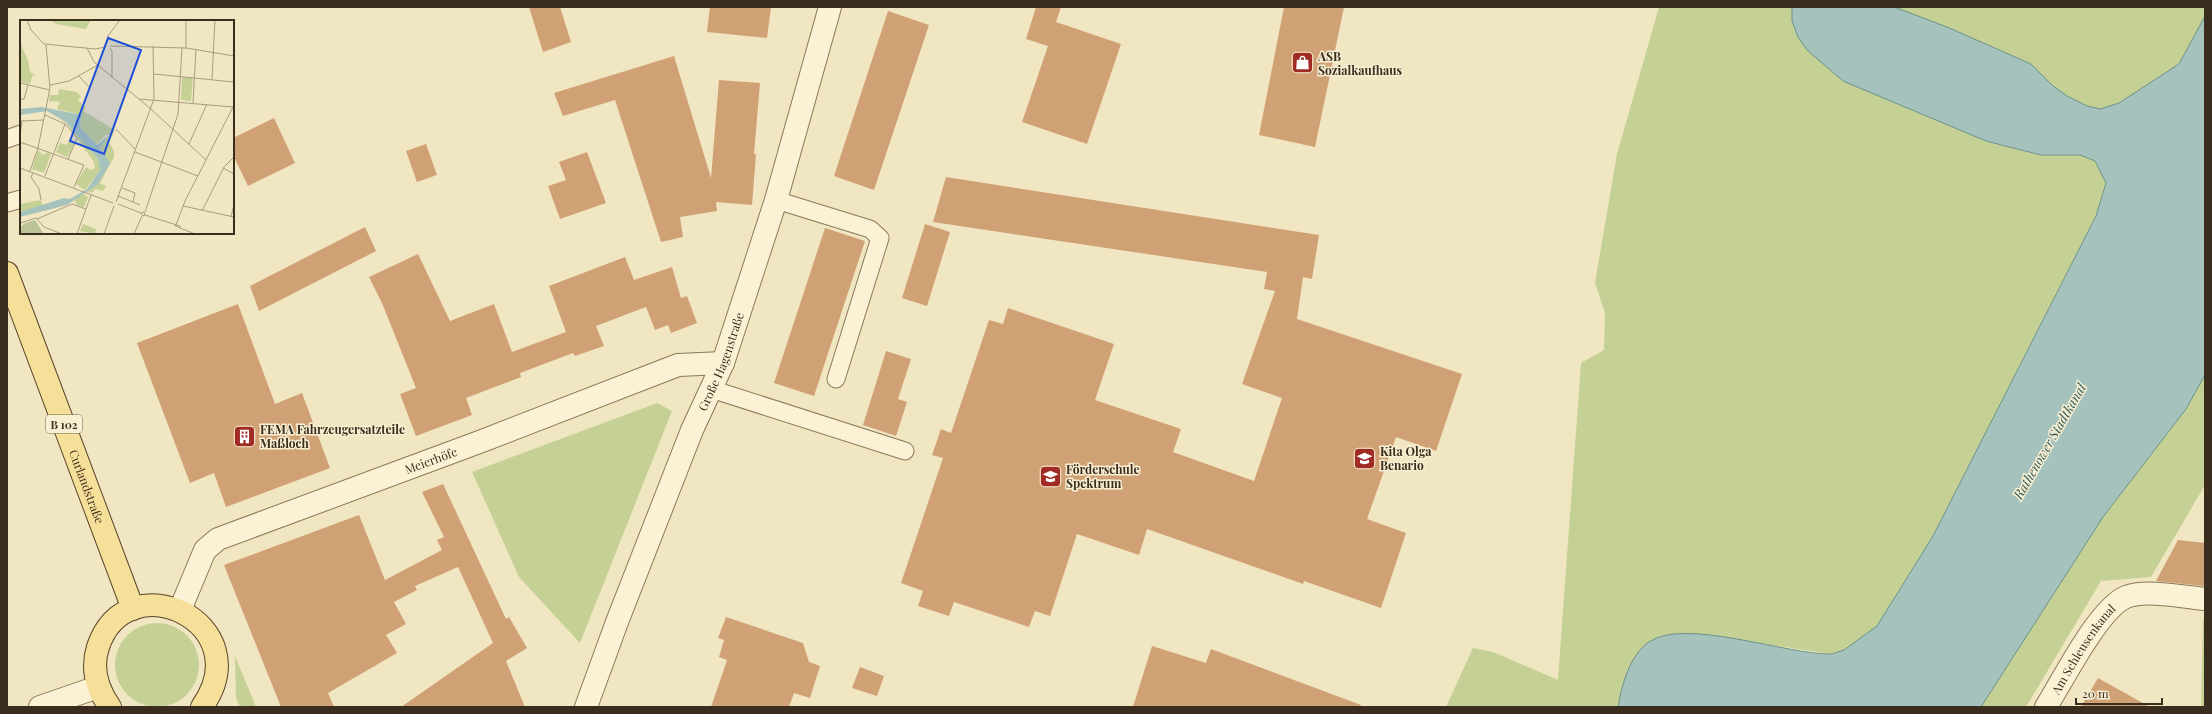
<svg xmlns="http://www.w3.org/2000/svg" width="2212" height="714" viewBox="0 0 2212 714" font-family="'Playfair Display',serif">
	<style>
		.green { fill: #c5d095 }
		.water { fill: #a5c3bc; stroke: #6b928b }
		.building { fill: #d1a176 }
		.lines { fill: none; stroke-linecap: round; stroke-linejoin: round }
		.service-casing { stroke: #8c7758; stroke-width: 19 }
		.minor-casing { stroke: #8c7758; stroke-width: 24 }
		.tertiary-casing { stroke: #8c7758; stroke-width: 24 }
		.primary-casing { stroke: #59442c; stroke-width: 24 }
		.service { stroke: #fbf2d6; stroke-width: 17 }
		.minor { stroke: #fbf2d6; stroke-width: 22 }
		.tertiary { stroke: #fbf2d6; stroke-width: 22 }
		.primary { stroke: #f6df98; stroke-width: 22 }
		.labels { text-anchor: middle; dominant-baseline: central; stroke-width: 3; stroke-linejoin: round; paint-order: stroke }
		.shield { fill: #f8efd2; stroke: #746753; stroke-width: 1 }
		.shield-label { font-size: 11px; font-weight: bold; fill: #3b2d1d }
		.poi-label { font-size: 12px; font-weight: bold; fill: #3b2d1d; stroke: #f8efd2; text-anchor: start }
		.street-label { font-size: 12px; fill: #3b2d1d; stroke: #f8efd2 }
		.water-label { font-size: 13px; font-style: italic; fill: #2b5b5b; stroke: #f8efd2 }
		.inset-road { fill: none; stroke: #a89c80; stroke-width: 1 }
		.view { fill: #1d4ed8; fill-opacity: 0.15; stroke: #1d4ed8; stroke-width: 2 }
		.inset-edge { fill: none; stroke: #3b2d1d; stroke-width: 2 }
	</style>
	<rect width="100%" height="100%" fill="#f1e6c2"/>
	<path class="green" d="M1659,7h133v14l194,120 55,14h39l15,6 11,22 -10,33 -163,320 -56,90 -33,24 -12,4 -137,-20 -31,1 -36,34 -10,38h-172l27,-59 20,4 65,28 23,-317 23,-13 1,-37 -10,-30 22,-129z
		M1894,7h311v9l-26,48 -60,39 -19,6 -13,-3 -20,-10 -15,-11 -21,-21z
		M2205,375v110l-54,92 -50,4 -75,126h-45l122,-190 83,-108z
		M657,403l15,8 -92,232 -61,-66 -47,-105z
		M2203,619h2v88h-4z
		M115 665a42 42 0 1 1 84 0a42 42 0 1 1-84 0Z
		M235,656l21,51h-16l-4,-9z"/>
	<path class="water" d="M1792,7h102l53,20 84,37 21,21 15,11 20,10 13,3 19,-6 60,-39 26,-48v359l-19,34 -83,108 -122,190h-363c4,-22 11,-51 31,-65 35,-25 138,13 183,12l12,-4 33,-24 56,-90 163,-320 10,-33 -11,-22 -15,-6h-39l-55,-14 -143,-60 -36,-31 -9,-13 -6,-16z"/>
	<path class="building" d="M529,7h31l11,35 -28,10z
		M710,7h61l-4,31 -60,-6z
		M1036,7h25l-5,15 65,22 -34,100 -65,-22 26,-76 -22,-7z
		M1284,7h60l-29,140 -56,-12z
		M888,11l41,14 -55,165 -40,-14z
		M674,56l37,122 8,-98 41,3 -6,71h2l-4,51 -36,-3 1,9 -37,6 3,20 -22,5 -46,-142 -52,16 -9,-23z
		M274,118l21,45 -47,23 -15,-31v-17z
		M426,144l11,31 -20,7 -11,-31z
		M587,152l19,51 -46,16 -12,-33 18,-6 -7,-18z
		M946,177l373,58 -7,44 -9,-2 -6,42 165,55 -26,77 -40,-14 -29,82 39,14 -25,75 -77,-27 -1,3 -156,-55 -8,26 -62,-21 -27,82 -15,-5 -6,16 -75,-25 -5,14 -31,-10 5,-15 -22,-8 42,-125 -11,-3 9,-26 10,4 38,-113 14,4 5,-16 106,36 -19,56 86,29 -8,23 81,29 28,-83 -40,-14 33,-93 -11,-2 3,-17 -334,-50z
		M925,224l25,8 -23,74 -25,-8z
		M365,227l11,24 -117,60 -9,-25z
		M825,228l40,13 -51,155 -40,-13z
		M418,254l32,67 44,-17 18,48 54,-20 -17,-46 76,-29 9,23 38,-13 9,31 6,-2 10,27 -26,10 -3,-8 -13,5 -9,-23 -50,19 8,20 -29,10 -2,-3 -53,20 1,4 -55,21 6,17 -56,21 -16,-42 16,-6 -34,-85 -13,-26z
		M238,304l37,100 27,-11 28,75 -104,39 -12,-34 -24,10 -53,-140z
		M886,351l25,8 -13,40 9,3 -11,34 -33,-11z
		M443,484l63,135 3,-2 18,31 -21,13 19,46h-124l92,-64 -35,-76 -43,19 2,4 -23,12 12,22 -20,11 11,18 -69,40 6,14h-53l-57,-142 135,-50 26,65 57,-30 -5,-10 7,-3 -22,-45z
		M2178,540l27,3v43l-49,-5z
		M726,617l77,26 6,19 11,4 -10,32 -16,-5 -5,14h-78l16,-47 -8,-3 5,-17 -6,-2z
		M1152,646l54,17 5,-14 150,56 -1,2h-227z
		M860,667l24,9 -7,20 -25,-8z
		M2098,678l52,29h-69z"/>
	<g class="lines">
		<defs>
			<path id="service" d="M7,139l14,-5
				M776,200l94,29 10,9 -44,141
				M7,203l14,-4
				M711,389l194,62"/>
			<g id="minor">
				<path id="s1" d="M180,610l25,-60 13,-11 264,-98 196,-76 45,-2"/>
				<path id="s2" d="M586,707l31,-85 75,-192 31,-67 53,-163 54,-193"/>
				<path id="s3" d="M2046,707c17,-27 53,-99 80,-110 19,-8 59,0 79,2"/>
			</g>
			<path id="tertiary" d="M40,707l58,-20"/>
			<g id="primary">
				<path id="s4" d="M7,273l126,336"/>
				<path d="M110,707c-13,-18 -19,-38 -12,-60 29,-87 163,-24 104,60"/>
			</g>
		</defs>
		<use href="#service" class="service-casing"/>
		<use href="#minor" class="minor-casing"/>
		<use href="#tertiary" class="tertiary-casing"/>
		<use href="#primary" class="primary-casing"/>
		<use href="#service" class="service"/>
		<use href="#minor" class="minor"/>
		<use href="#tertiary" class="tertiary"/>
		<use href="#primary" class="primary"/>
	</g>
	<defs>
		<symbol id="shop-square" viewBox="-11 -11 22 22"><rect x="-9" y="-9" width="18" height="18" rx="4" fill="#9f2b24" stroke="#f8efd2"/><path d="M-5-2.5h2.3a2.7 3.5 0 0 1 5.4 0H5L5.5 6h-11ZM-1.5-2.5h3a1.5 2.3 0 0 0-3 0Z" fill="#fff"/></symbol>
		<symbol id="building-square" viewBox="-11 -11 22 22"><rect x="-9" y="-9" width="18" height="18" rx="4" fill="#9f2b24" stroke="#f8efd2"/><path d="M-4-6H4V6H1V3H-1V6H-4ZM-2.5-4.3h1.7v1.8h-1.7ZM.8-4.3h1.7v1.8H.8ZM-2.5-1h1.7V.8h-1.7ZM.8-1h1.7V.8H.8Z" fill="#fff"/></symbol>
		<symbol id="school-square" viewBox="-11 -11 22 22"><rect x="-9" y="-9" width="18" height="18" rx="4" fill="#9f2b24" stroke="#f8efd2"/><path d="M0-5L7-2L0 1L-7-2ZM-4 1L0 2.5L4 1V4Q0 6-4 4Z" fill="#fff"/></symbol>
	</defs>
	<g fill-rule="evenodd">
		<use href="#shop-square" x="1290" y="50" width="25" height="25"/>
		<use href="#building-square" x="232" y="424" width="25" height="25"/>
		<use href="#school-square" x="1352" y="446" width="25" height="25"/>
		<use href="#school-square" x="1038" y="464" width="25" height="25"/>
	</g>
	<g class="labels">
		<rect class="shield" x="46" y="415" width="36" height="18" rx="3"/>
		<g class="shield-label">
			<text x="64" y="424">B 102</text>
		</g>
		<g class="poi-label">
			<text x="1318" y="56">ASB<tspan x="1318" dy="14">Sozialkaufhaus</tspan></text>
			<text x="260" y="429">FEMA Fahrzeugersatzteile<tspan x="260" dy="14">Maßloch</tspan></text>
			<text x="1380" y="451">Kita Olga<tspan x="1380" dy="14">Benario</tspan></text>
			<text x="1066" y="469">Förderschule<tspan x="1066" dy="14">Spektrum</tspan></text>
		</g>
		<g class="street-label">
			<text stroke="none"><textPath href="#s2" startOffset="371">Große Hagenstraße</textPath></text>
			<text stroke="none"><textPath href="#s1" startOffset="309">Meierhöfe</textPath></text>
			<text stroke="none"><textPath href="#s4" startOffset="228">Curlandstraße</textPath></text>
			<text stroke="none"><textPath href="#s3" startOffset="69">Am Schleusenkanal</textPath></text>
		</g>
		<g class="water-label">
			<text transform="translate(2049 441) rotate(-60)">Rathenower Stadtkanal</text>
		</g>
	</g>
	<g transform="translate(20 20)">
		<rect width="214" height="214" fill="#f1e6c2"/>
		<path d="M31,0h40l-5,9 -30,-5zM0,23l8,17 2,12 6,3 -4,1 -2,8 -10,-2zM162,57l11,1 -2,23 -10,-1zM39,69l18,3 4,4 -3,4 8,8 -3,3 32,19 -6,12 5,9v6l-14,26 6,3 -3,5 -8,-2 -3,4 -5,-2 10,-6 7,-31 -4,-8 11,-11h-5l-10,10 -16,-18 2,-12 -25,-6 3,-7 -11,-1 1,-6h8zM33,93l18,13 28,35 1,9 -15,20 -9,-6 10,-17 5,3 4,-2 -1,-6 -27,-38zM49,120l6,3 -8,14 -11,-5 4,-9 7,2zM18,130l5,5 4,-2 4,1 -7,19 -12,-4zM64,174l4,3 -4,10 -7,-2 -3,-6zM21,180l2,6 -23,6v-8zM63,204l13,5 -1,5 -15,-3z" fill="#c5d095"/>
		<path d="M15,200l9,14h-24v-6l5,-5z" fill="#bbc495"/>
		<path d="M22,87l40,8 -2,12 17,18 13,-11 -10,13 10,17 -13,21 -30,20 -47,12v-5l44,-14 6,1 17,-10 13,-19 -2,-11 -32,-37 -19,-11 -27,4v-6z" fill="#a5c3bc"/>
		<path class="inset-road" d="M7,0l4,10 13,14 52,5 9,-2M87,23l1,-7 12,-16M90,26l76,2 48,8M67,28l7,14 57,47 55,51M90,28l2,3v27M166,28v-28M134,54l80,8M59,56l10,11M192,59l3,-59M0,63l30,7M30,65l19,-4 29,-16M0,79h4l4,-14M119,79l94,8M173,83l3,-54M25,95l20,9 12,14 -9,21M0,101l24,-1M96,109l20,21M0,115l2,-14M0,122l64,23 -10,22M169,124l18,-40M115,132l63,24M0,148l93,35M203,148l11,6M10,151l8,-23 12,-60 -4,-43M13,153l-2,4 8,12 2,11M25,156l20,-52M102,168l13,5 -2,9M98,176l22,9M96,182l38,-103 -1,-53M98,184l23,9 3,-1 1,3 -2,1 -2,-3M163,186l51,11M182,191l22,-44 10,-10M125,192l33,-98 4,-66M125,195l35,11v2l-6,-3M211,197l3,-13M17,199l35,-15 14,5M0,203l16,-5 8,9 18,7M156,205l9,-24 49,-96M160,208l15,6M57,214l14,-39M84,214l10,-28M114,214l8,-18"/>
		<path class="view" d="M88,18l33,12 -37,104 -34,-13z"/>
		<rect width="214" height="214" class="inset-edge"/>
	</g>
	<rect width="2212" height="714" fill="none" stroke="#3b2d1d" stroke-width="16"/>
	<path d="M2076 698v6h86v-6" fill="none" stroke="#3b2d1d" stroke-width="2"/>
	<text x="2082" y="698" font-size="12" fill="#3b2d1d" stroke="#f8efd2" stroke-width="3" paint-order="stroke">20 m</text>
</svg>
